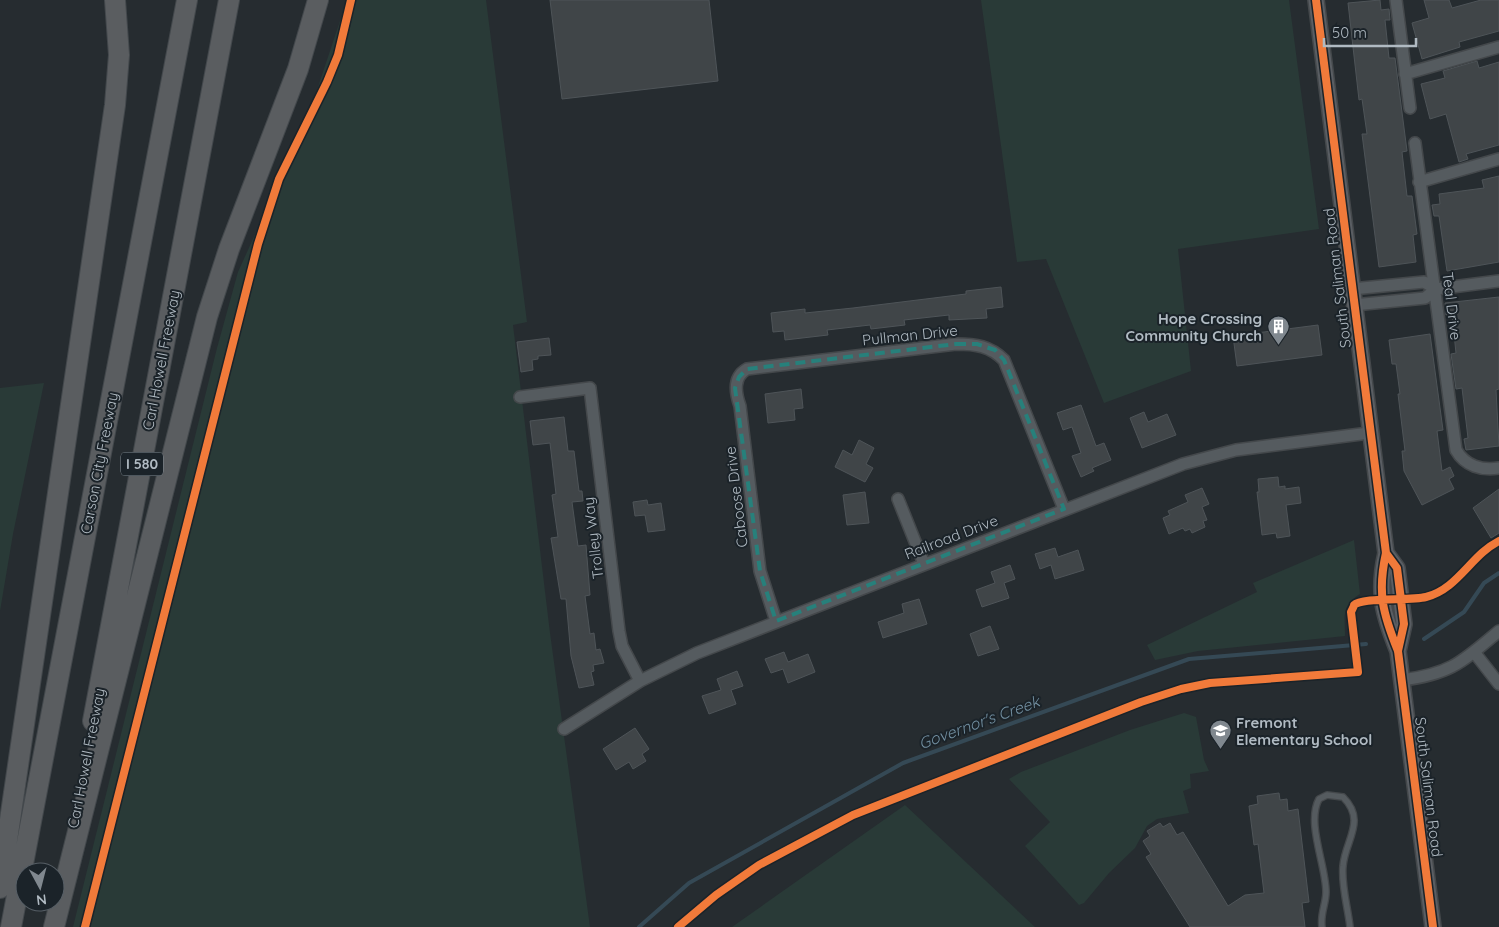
<svg xmlns="http://www.w3.org/2000/svg" width="1499" height="927" viewBox="0 0 1499 927" font-family="Quicksand,sans-serif">
	<style>
		.green { fill: #293a37 }
		.lines { fill: none; stroke-linecap: round; stroke-linejoin: round }
		.stream { stroke: #354955; stroke-width: 4 }
		.building { fill: #404548; stroke: #4e5458 }
		.lane-casing { stroke: #44484b; stroke-width: 8 }
		.street-casing { stroke: #44484b; stroke-width: 14 }
		.secondary-casing { stroke: #44484b; stroke-width: 18 }
		.highway-casing { stroke: #43484c; stroke-width: 22 }
		.lane { stroke: #555b5f; stroke-width: 5.5 }
		.street { stroke: #555b5f; stroke-width: 11 }
		.secondary { stroke: #5a5e63; stroke-width: 15 }
		.highway { stroke: #5a5d60; stroke-width: 20 }
		.cycleway-casing { stroke: #1b2329; stroke-width: 11 }
		.cycleway { stroke: #f17a3a; stroke-width: 8 }
		.marked { fill: none; stroke: #27807b; stroke-width: 4; stroke-dasharray: 10 6; stroke-linejoin: round }
		.labels { text-anchor: middle; dominant-baseline: central; stroke-width: 4; stroke-linejoin: round; paint-order: stroke }
		.shield { fill: #1b2329; stroke: #838d94; stroke-width: 1 }
		.shield-label { font-size: 14px; font-weight: bold; fill: #b0bac2 }
		.street-label { font-size: 15px; fill: #b0bac2; stroke: #1b2329 }
		.poi-label { font-size: 15px; font-weight: bold; fill: #b0bac2; stroke: #1b2329; text-anchor: end }
		.water-label { font-size: 16px; font-style: italic; fill: #7390a2; stroke: #1b2329 }
	</style>
	<rect width="100%" height="100%" fill="#262c30"/>
	<path class="green" d="M347,0h139l41,322 -14,3 37,308 40,294h-517l144,-579 21,-76 70,-155z
		M981,0h308l30,229 -141,20 13,122 -87,32 -58,-144 -29,3z
		M44,383l-31,151 -13,77v-223z
		M1354,540l6,54c-19,12 -15,21 -15,42l-147,15 -43,9 -8,-15 110,-53 -4,-9z
		M1184,713l12,4 8,43 5,11 -19,3 1,14 -8,3 6,22 -32,6 -10,7 -12,22 -26,25 -25,30 -5,2 -54,-59 25,-24 -41,-43 12,-7 109,-42z
		M905,805l130,122h-303z"/>
	<g class="lines">
		<path class="stream" d="M1424,639l40,-27 20,-29 15,-10
			M639,927l50,-44 214,-120 286,-104 177,-15"/>
	</g>
	<path class="building" d="M550,0h159l9,81 -156,18z
		M1380,0l1,10 8,-1 1,11h-5l4,38h6l12,93 -5,1 5,44h5l5,38 -4,1 3,27 -37,5 -17,-133h5l-5,-35 -3,1 -11,-97z
		M1424,0h25l3,8 29,-8h18v31l-40,11 1,5 -38,12 -10,-36 17,-5z
		M1477,61l2,7 20,-6v83l-33,9 2,5 -9,3 -13,-48 -16,5 -9,-35 24,-6 -2,-7z
		M1499,176v86l-52,9 -8,-55h-5l-2,-11 8,-1 -1,-10 45,-6 -2,-8z
		M1001,287l2,20 -17,2 1,9 -38,2v-5l-45,5 1,5 -34,4 -1,-4 -43,5 1,5 -43,5 -1,-9 -11,1 -2,-19 34,-4v4l48,-5 113,-14v-3z
		M1499,297v92l-3,1 3,56 -33,4 -2,-11 4,-1 -6,-50 -6,1 -5,-35 5,-1 -4,-38h-6l-1,-12z
		M1318,325l4,30 -85,11 -4,-30z
		M1430,334l13,96 -6,1 5,40 8,-4 4,9 -5,3 5,10 -32,16 -18,-34 -2,-20h3l-7,-57h2l-4,-30h-4l-3,-24z
		M549,338l2,17 -13,1v3l-6,1 1,10 -12,2 -4,-30z
		M801,389l2,19 -9,1 1,11 -27,3 -3,-29z
		M1081,405l15,41 8,-3 7,17 -19,8 2,3 -13,6 -9,-21 9,-3 -9,-26 -9,3 -6,-17z
		M1144,412l4,10 19,-8 9,21 -34,13 -12,-30z
		M564,417l4,34h6l5,40h3l1,10 -11,1 6,44 8,-1 4,50 -5,1 5,38 4,-1 2,17 4,-1 4,14 -11,2 1,6 -3,1 3,13 -15,3 -8,-32 -5,-57h-5l-10,-61 7,-1 -6,-42 4,-1 -6,-51 -17,2 -3,-24z
		M859,440l15,8 -8,16 7,4 -8,14 -30,-15 8,-17 9,5z
		M1278,477l1,10 6,-1v3l14,-2 2,16 -15,2 4,31 -13,2 -1,-5 -14,2 -5,-43h2l-1,-13z
		M1202,488l7,16 -7,3 5,13 -4,1 2,6 -13,6 -2,-4 -5,2 -2,-3 -14,6 -6,-16 7,-3 -2,-4 20,-9 -3,-7z
		M1499,489v44l-8,5 -18,-30z
		M865,492l4,31 -22,2 -4,-30z
		M647,500l1,5 13,-2 4,27 -17,2 -3,-17 -10,1 -2,-14z
		M1055,548l3,9 20,-7 6,20 -29,9 -4,-14 -11,4 -5,-15z
		M1010,565l5,14 -11,4 5,15 -27,9 -6,-17 19,-7 -4,-11z
		M919,599l8,25 -44,14 -5,-16 26,-9 -2,-9z
		M990,626l9,23 -21,7 -8,-22z
		M784,652l4,10 20,-8 7,18 -27,11 -5,-14 -12,4 -6,-14z
		M737,671l6,15 -12,4 5,14 -27,10 -7,-18 19,-6 -4,-11z
		M635,728l14,21 -7,5 4,7 -13,8 -4,-7 -13,8 -13,-21z
		M1279,793l1,7 7,-1 1,12 10,-2 11,93 -7,1 3,24h-115l-44,-70 5,-3 -8,-13 7,-5 -3,-5 13,-8 3,4 7,-4 7,12 6,-3 45,74 17,-11 19,-2 -6,-49 -4,1 -5,-39 9,-2 -1,-8z"/>
	<g class="lines">
		<defs>
			<path id="lane" d="M1322,927c-2,-13 4,-23 4,-35 0,-27 -20,-69 -7,-93l8,-4 16,2c24,24 2,43 0,69 -2,19 5,42 7,61"/>
			<path id="street" d="M1396,0l14,108
				M1405,74l94,-27
				M1415,143l41,307c9,16 26,21 43,18
				M1419,182l80,-23
				M1352,289l72,-7 12,7
				M1354,305l71,-7 11,-9 63,-8
				M520,397l70,-9 29,243 3,15 18,35
				M898,499l26,65
				M776,621l-16,-50 -20,-165c-5,-14 -7,-29 7,-37l209,-25c20,0 34,2 48,16l60,149
				M1474,652l25,32
				M1402,680c49,-6 60,-18 97,-49
				M564,729l76,-48 57,-28 486,-189 53,-14 133,-17"/>
			<path id="secondary" d="M1316,0l70,553c-9,40 -3,61 12,98l35,276
				M1386,553l11,15 7,56 -6,27"/>
			<path id="highway" d="M93,721l136,-721
				M0,888l115,-783 4,-50 -4,-55
				M11,927l176,-927
				M54,927l153,-610 22,-68 69,-180 20,-69"/>
		</defs>
		<use href="#lane" class="lane-casing"/>
		<use href="#street" class="street-casing"/>
		<use href="#secondary" class="secondary-casing"/>
		<use href="#highway" class="highway-casing"/>
		<use href="#lane" class="lane"/>
		<use href="#street" class="street"/>
		<use href="#secondary" class="secondary"/>
		<use href="#highway" class="highway"/>
		<defs>
			<path id="cycleway" d="M1316,0l70,553c-9,40 -3,61 12,98l35,276
				M1386,553l11,15 7,56 -6,27
				M85,927l173,-683 21,-65 48,-97 11,-27 13,-55
				M678,927l38,-32 43,-30 94,-50 288,-113 40,-13 29,-6 148,-11 -7,-60c0,0 3,-6 3,-7 8,-8 56,-4 72,-8 32,-8 45,-42 73,-56"/>
		</defs>
		<use href="#cycleway" class="cycleway-casing"/>
		<use href="#cycleway" class="cycleway"/>
	</g>
	<path class="marked" d="M956,344h21l18,6 9,10 60,149 -288,112 -16,-50 -25,-183 4,-11 8,-8z"/>
	<defs>
		<symbol id="building-pin" viewBox="-11 -11 22 30"><path d="M0 17L-7.5 6A9.5 9.5 0 1 1 7.5 6Z" fill="#80888f" stroke="#1b2329"/><path d="M-4-6H4V6H1V3H-1V6H-4ZM-2.5-4.3h1.7v1.8h-1.7ZM.8-4.3h1.7v1.8H.8ZM-2.5-1h1.7V.8h-1.7ZM.8-1h1.7V.8H.8Z" fill="#fff"/></symbol>
		<symbol id="school-pin" viewBox="-11 -11 22 30"><path d="M0 17L-7.5 6A9.5 9.5 0 1 1 7.5 6Z" fill="#80888f" stroke="#1b2329"/><path d="M0-5L7-2L0 1L-7-2ZM-4 1L0 2.5L4 1V4Q0 6-4 4Z" fill="#fff"/></symbol>
	</defs>
	<g fill-rule="evenodd">
		<use href="#building-pin" x="1266" y="314" width="25" height="34"/>
		<use href="#school-pin" x="1208" y="718" width="25" height="34"/>
	</g>
	<g class="labels">
		<rect class="shield" x="121" y="452.5" width="42" height="23" rx="4"/>
		<g class="shield-label">
			<text x="142" y="464">I 580</text>
		</g>
		<g class="street-label">
			<text transform="translate(1337 278) rotate(-97)">South Saliman Road</text>
			<text transform="translate(1452 306) rotate(83)">Teal Drive</text>
			<text transform="translate(910 335) rotate(-6)">Pullman Drive</text>
			<text transform="translate(161 360) rotate(-79)">Carl Howell Freeway</text>
			<text transform="translate(99 463) rotate(-79)">Carson City Freeway</text>
			<text transform="translate(736 497) rotate(-97)">Caboose Drive</text>
			<text transform="translate(951 537) rotate(-21)">Railroad Drive</text>
			<text transform="translate(593 538) rotate(-97)">Trolley Way</text>
			<text transform="translate(86 758) rotate(-79)">Carl Howell Freeway</text>
			<text transform="translate(1429 787) rotate(83)">South Saliman Road</text>
		</g>
		<g class="poi-label">
			<text x="1262" y="318">Hope Crossing<tspan x="1262" dy="17">Community Church</tspan></text>
			<text x="1236" y="722" text-anchor="start">Fremont<tspan x="1236" dy="17">Elementary School</tspan></text>
		</g>
		<g class="water-label">
			<text transform="translate(979 722) rotate(-20)">Governor's Creek</text>
		</g>
	</g>
	<g transform="translate(40 887) rotate(173)"><circle r="24" fill="#1b2329" stroke="#575f66"/>
	<path d="M0-4L9 19L0 12L-9 19Z" fill="#80888f"/>
	<text y="-8" font-size="14" font-weight="bold" text-anchor="middle" fill="#b0bac2">N</text>
	</g>
	<path d="M1324 38v8h92v-8" fill="none" stroke="#b0bac2" stroke-width="2.5"/>
	<text x="1332" y="38" font-size="15" fill="#b0bac2" stroke="#1b2329" stroke-width="4" paint-order="stroke">50 m</text>
</svg>
